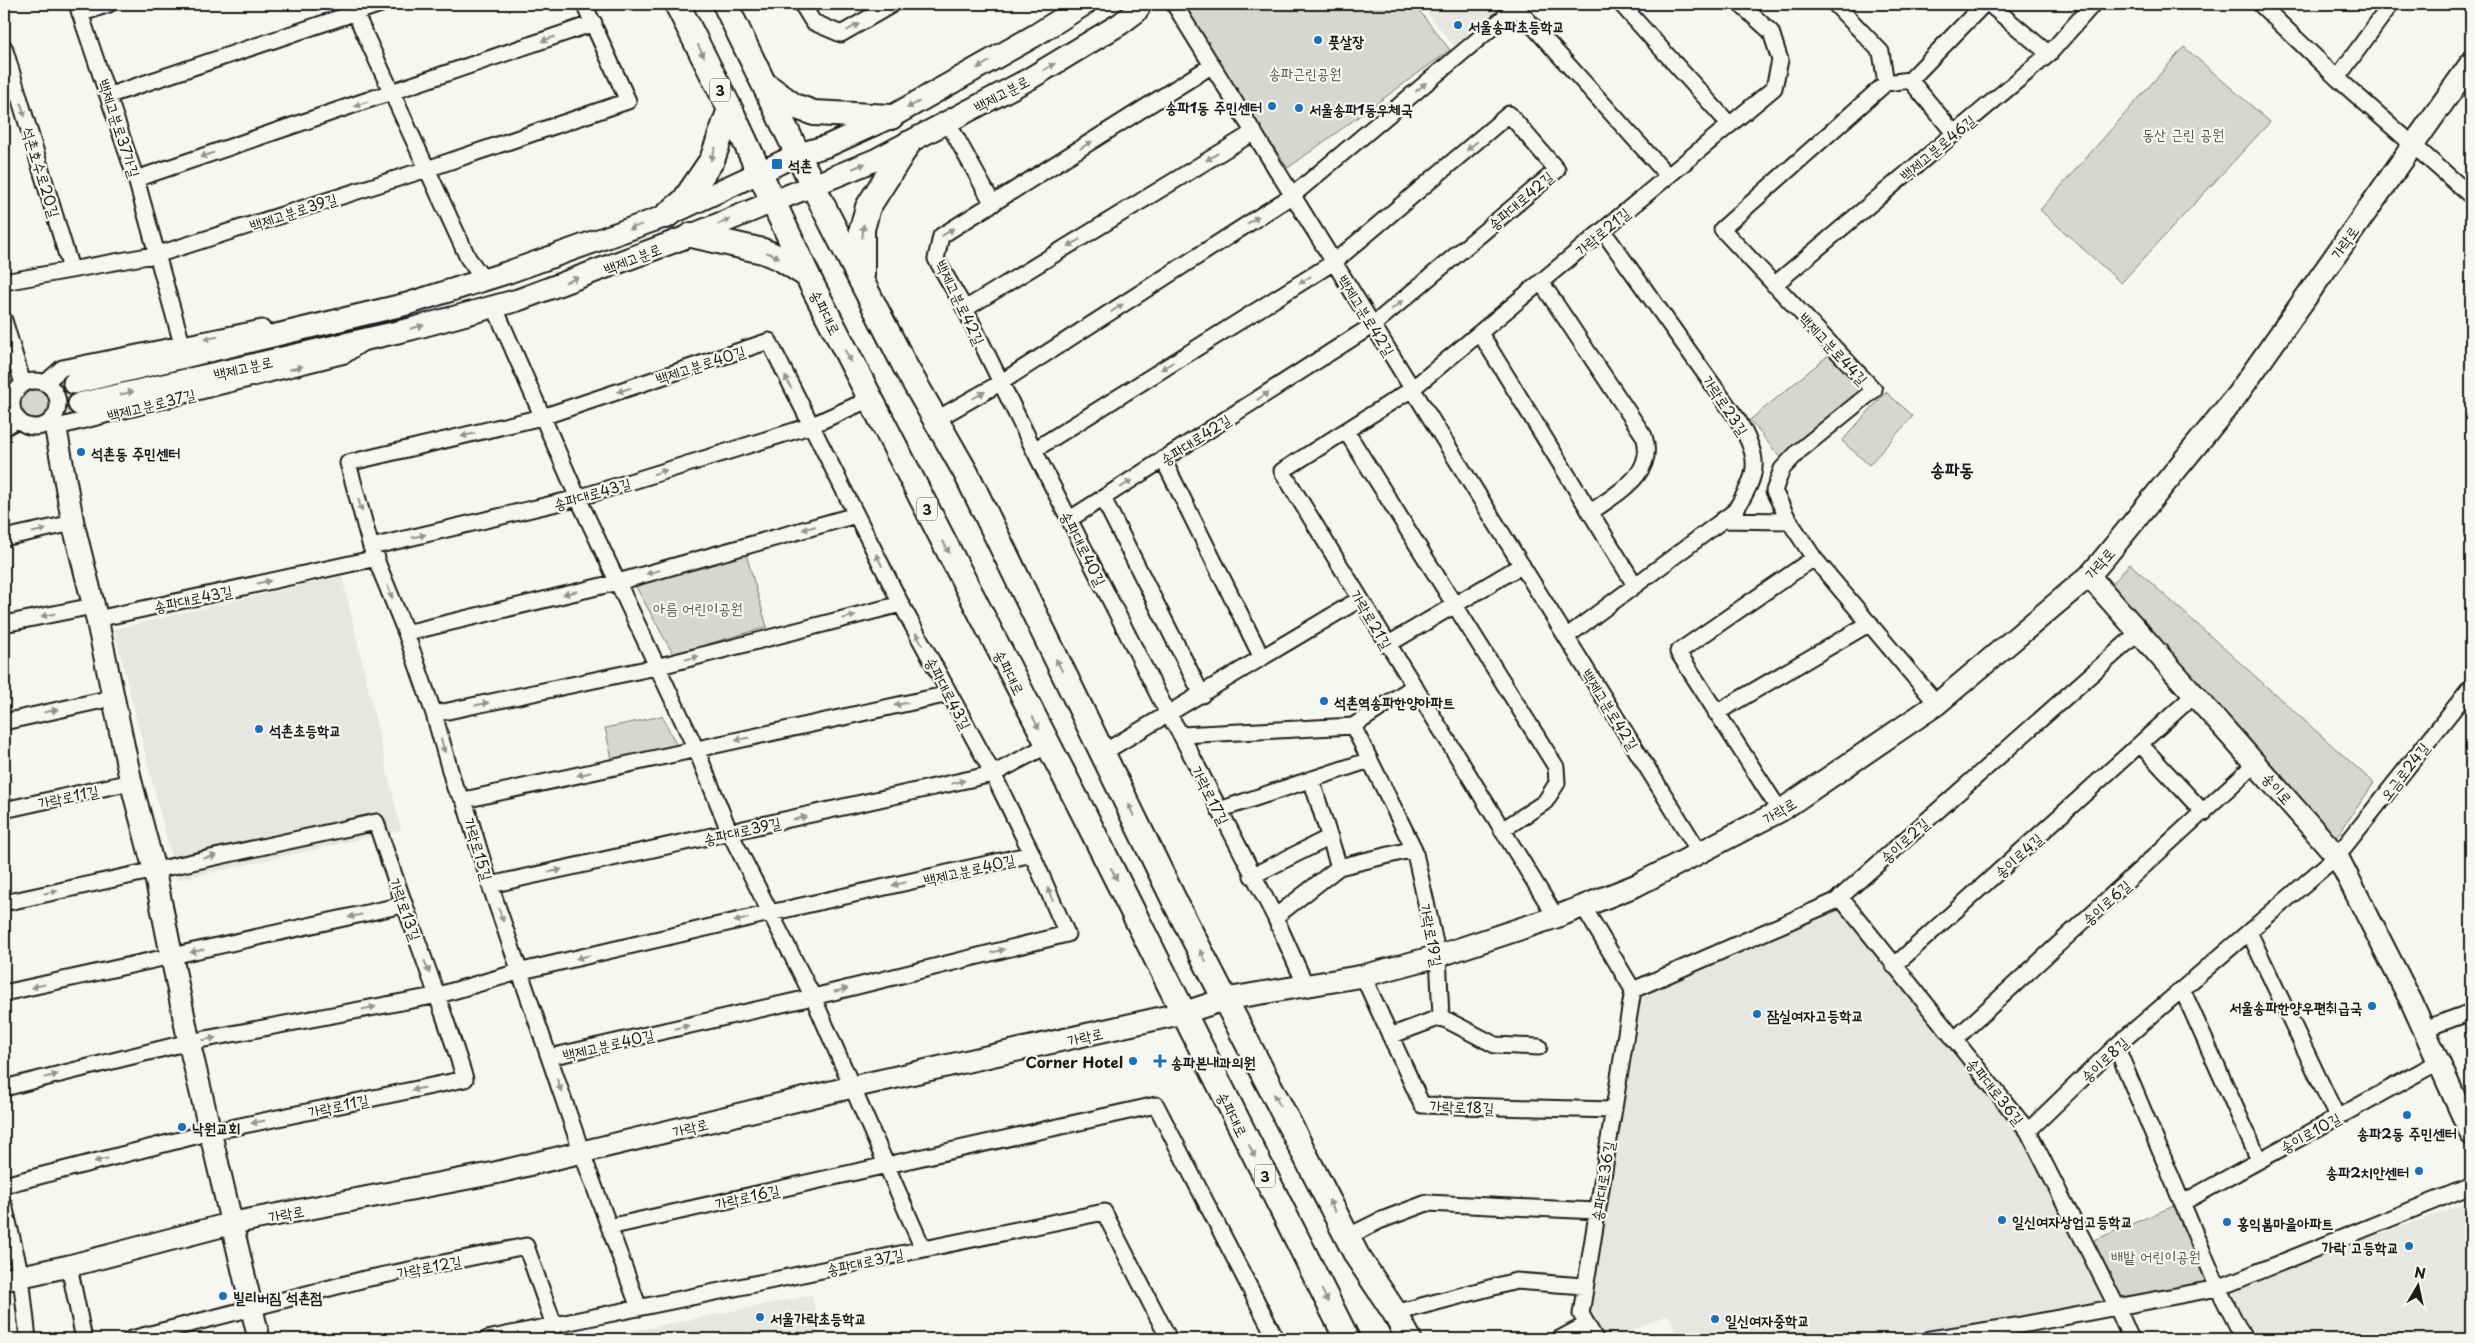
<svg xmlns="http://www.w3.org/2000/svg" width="2475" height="1343" viewBox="0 0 2475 1343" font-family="'Playpen Sans','Poor Story',sans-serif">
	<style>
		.built { fill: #e6e6e2 }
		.green { fill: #d6d6d2; stroke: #797977 }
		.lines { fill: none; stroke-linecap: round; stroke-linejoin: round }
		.secondary-tunnel { stroke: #d5d5d2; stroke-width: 21; stroke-dasharray: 21 11; stroke-linecap: butt }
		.street-casing { stroke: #1c1c1c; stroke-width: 19 }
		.secondary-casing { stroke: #1c1c1c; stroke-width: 25 }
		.primary-casing { stroke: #1c1c1c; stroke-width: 28 }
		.street { stroke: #f6f6f2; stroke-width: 15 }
		.secondary { stroke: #f6f6f2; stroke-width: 21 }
		.primary { stroke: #f6f6f2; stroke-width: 24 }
		.oneway { fill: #949492 }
		.poi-dot { fill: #1f6fb2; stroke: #f6f6f2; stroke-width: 2 }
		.labels { text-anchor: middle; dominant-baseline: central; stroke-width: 4.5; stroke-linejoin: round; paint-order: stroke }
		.shield { fill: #f6f6f2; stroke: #5d5d5c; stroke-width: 1 }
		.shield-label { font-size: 14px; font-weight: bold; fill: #1c1c1c }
		.poi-label { font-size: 15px; font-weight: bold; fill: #1c1c1c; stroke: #f6f6f2; text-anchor: start }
		.park-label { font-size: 15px; fill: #545453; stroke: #f6f6f2 }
		.street-label { font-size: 15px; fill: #1c1c1c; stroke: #f6f6f2 }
		.quarter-label { font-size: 18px; font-weight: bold; fill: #1c1c1c; stroke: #f6f6f2 }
	</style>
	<rect width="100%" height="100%" fill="#f6f6f2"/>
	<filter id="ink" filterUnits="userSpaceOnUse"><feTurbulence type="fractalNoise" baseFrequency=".02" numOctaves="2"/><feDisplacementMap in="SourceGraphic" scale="10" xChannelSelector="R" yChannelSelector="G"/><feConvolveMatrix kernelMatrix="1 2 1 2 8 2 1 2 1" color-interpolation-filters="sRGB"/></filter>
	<g filter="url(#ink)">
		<path class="built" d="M1420,4h86l-52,42z
			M342,576l59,254 -224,50 -63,-251z
			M1839,904l186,229 85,171 -205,32 -6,3h-217l-14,-24 -57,24h-13l-13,-21 52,-325z
			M2471,1202v137h-221l-26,-50z
			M812,1295l9,44h-227z"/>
		<path class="green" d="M1195,4h219l36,46 -162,118 -105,-154z
			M2184,47l86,75 -149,161 -81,-73z
			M1830,354l35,36 -83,70 -32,-40z
			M4,358l9,29c-9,12 -10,21 -5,35l-4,2z
			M19 403a15 15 0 1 1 30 0a15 15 0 1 1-30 0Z
			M1886,392l27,24 -44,49 -27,-24z
			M746,554l21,73 -94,27 -38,-69z
			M2130,564l244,219 -41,59 -225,-253z
			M662,716l15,30 -65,13 -7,-31z
			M2176,1205l37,79 -95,15 -28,-57z"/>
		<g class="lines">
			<path class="secondary-tunnel" d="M4,399l70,-16
				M4,423l75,-19"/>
			<defs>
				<path id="street" d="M77,4l59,175 46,165
					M351,4l117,254 16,22
					M802,4l11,18 28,12 52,-30
					M1174,4l526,849
					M1621,4l109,121
					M1835,4l46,48 5,31
					M1989,4l60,50
					M2260,4l77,74 134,118
					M1516,7l152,169
					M80,14l29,-10
					M4,47l67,222
					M1211,66l-270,170 -5,23 29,50 69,141 134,264 13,21 94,182 31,69
					M2337,78l54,-74
					M1910,80l44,53
					M110,95l271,-91
					M947,121l46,83
					M136,179l458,-156
					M4,282l155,-28 268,-85 201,-68 -44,-97
					M1541,282l103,154c13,38 -28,57 -54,77
					M1774,285l275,-231 44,-50
					M495,308l83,190 118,251 34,84 83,164 110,252
					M965,309l289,-177
					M4,320l19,64
					M1480,333l155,252
					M12 404a23 23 0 1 1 46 0a23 23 0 1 1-46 0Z
					M45,383l17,-15 200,-40
					M52,419l4,11 9,-5 280,-70 17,-12
					M937,419l63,-36 293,-188 227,-191
					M4,428l14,-9
					M1346,431l210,336 1,16 -12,19 -43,28
					M1034,450l300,-188 175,-148 48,56 -184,155 -303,194
					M1163,459l99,199
					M1103,498l99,197
					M1722,520l68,1
					M4,538l69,-15
					M371,547l207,-49 232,-72 60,-27
					M97,619l280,-61
					M4,624l89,-18
					M406,633l212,-51 238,-67
					M1566,637l169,-126c24,-40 26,-49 3,-91l-135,-189
					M1387,645l135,-80
					M1937,704l-123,-146 -26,-39 -14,-28 8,-22 17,-18 75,-61 -152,-161 164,-146 24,-3 74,-76
					M1716,713l154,-90
					M434,714l222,-47 245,-63
					M4,722l108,-24
					M1353,726l61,123 24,107 3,61 54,28 44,2
					M1181,735l172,-9 60,-39
					M2141,745l63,68
					M1104,752l256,-153
					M1311,779l28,88
					M464,800l485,-106
					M4,810l127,-28
					M1219,810l151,-50
					M1780,811l-102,-159 136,-94
					M1252,876l78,-39
					M490,885l503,-111 55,-29
					M1840,897l188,234 89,176 14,32
					M4,903l372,-81c28,86 62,170 89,257l-254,53 -207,53
					M1583,906l50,84
					M1275,917l64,-50 75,-18
					M1556,917l-274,-446 130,-82 362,-301 6,-28 -9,-28 -31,-28
					M2249,932l88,185
					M1894,966l300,-271
					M1363,976l59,129 191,5
					M2182,989l77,171
					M1633,990l203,-89 303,-269
					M4,993l399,-88
					M2424,1029l47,-17
					M1390,1036l51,-19
					M1954,1040l302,-277
					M2116,1046l102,242 26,51
					M550,1057l263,-60 254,-63 -35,-80 -39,-80 -92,-170 -132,-263 -227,76 -194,46 23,84 35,86 28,81 21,74 9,12 26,85 92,268 57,155
					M4,1088l185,-46 250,-47 83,-24 248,-58 262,-59
					M2028,1131l88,-85 221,-190 134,-169
					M2182,1203l256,-141
					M4,1205l17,71 7,63
					M609,1227l547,-122 120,234
					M1347,1237l32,-16 48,-18 169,8
					M69,1266l15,73
					M1395,1313l121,-32 68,5
					M131,1339l234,-60 161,-33 28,79
					M487,1339l617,-127 65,127
					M1559,1339l28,-15
					M1595,1339l-14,-25 52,-324
					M1930,1339l86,-13 202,-38 253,-102"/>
				<path id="secondary" d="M74,383l333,-79 99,-31 160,-57 133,-62 28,-8 64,-29 143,-81 51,-32
					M79,404l332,-75 107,-29 174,-65 183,-75 154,-81 91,-55 16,-12 5,-8
					M56,430l17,93 24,96 34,163 23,87 35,173 70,297
					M2089,576l248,280 75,147 59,131
					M4,1280l65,-14 164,-43 262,-50 357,-86 331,-74 43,-14 137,-23 75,-20 118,-39 81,-32 143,-74 157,-107 152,-128 17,-20 131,-161 234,-332"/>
				<path id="primary" d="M677,4l53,105 81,174 273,531 263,525
					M725,4l100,206 80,156 61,107 211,433 180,350 38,57 14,26
					M767,86l27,20 20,7 77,4
					M666,216l18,-15 28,-41 18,-51
					M692,235l71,16 17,7 28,18
					M862,275v-46l6,-22 40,-63"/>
			</defs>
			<use href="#street" class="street-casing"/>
			<use href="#secondary" class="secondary-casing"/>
			<use href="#primary" class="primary-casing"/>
			<use href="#street" class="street"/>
			<use href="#secondary" class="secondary"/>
			<use href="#primary" class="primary"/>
		</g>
		<defs><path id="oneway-solid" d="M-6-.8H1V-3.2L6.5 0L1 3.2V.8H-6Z" transform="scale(1.25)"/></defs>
		<g class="oneway">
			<use href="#oneway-solid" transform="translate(853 27) rotate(-30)"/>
			<use href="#oneway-solid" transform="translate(548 39) rotate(161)"/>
			<use href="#oneway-solid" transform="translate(701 51) rotate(63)"/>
			<use href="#oneway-solid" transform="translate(983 65) rotate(150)"/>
			<use href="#oneway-solid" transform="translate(1049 67) rotate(-31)"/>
			<use href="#oneway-solid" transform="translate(1421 87) rotate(-40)"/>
			<use href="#oneway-solid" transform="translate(361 104) rotate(161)"/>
			<use href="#oneway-solid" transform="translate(913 105) rotate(152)"/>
			<use href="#oneway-solid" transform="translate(23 110) rotate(73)"/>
			<use href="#oneway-solid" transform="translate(1086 145) rotate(-32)"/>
			<use href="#oneway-solid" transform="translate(1472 146) rotate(140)"/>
			<use href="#oneway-solid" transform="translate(713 154) rotate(110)"/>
			<use href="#oneway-solid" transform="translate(207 155) rotate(161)"/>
			<use href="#oneway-solid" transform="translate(1212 157) rotate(148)"/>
			<use href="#oneway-solid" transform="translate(859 166) rotate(-22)"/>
			<use href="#oneway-solid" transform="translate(1253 220) rotate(-33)"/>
			<use href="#oneway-solid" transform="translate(724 222) rotate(-22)"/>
			<use href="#oneway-solid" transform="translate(635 227) rotate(160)"/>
			<use href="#oneway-solid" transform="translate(863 231) rotate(-84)"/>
			<use href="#oneway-solid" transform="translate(948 232) rotate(-33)"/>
			<use href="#oneway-solid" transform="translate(1074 243) rotate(148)"/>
			<use href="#oneway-solid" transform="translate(773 255) rotate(22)"/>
			<use href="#oneway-solid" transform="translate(572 280) rotate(-21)"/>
			<use href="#oneway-solid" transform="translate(1305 280) rotate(148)"/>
			<use href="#oneway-solid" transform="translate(1397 305) rotate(-40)"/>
			<use href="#oneway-solid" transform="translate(1117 308) rotate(-33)"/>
			<use href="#oneway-solid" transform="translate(417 327) rotate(-14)"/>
			<use href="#oneway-solid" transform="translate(211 338) rotate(168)"/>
			<use href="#oneway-solid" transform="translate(848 356) rotate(63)"/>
			<use href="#oneway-solid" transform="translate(1167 366) rotate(148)"/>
			<use href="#oneway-solid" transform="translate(296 368) rotate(-14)"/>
			<use href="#oneway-solid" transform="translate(788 382) rotate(-116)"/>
			<use href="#oneway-solid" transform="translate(624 390) rotate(162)"/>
			<use href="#oneway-solid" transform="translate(127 393) rotate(-13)"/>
			<use href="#oneway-solid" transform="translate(979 395) rotate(-30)"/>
			<use href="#oneway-solid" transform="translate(1263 396) rotate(-33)"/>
			<use href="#oneway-solid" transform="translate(468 435) rotate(167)"/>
			<use href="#oneway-solid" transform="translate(660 472) rotate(-17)"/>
			<use href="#oneway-solid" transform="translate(1126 484) rotate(-33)"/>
			<use href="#oneway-solid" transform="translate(360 505) rotate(75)"/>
			<use href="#oneway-solid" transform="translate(809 528) rotate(164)"/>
			<use href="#oneway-solid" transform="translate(39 531) rotate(-12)"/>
			<use href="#oneway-solid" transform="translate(419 536) rotate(-13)"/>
			<use href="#oneway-solid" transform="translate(946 547) rotate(63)"/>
			<use href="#oneway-solid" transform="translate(879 560) rotate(-117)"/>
			<use href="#oneway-solid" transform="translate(653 572) rotate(164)"/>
			<use href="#oneway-solid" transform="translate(264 582) rotate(-12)"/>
			<use href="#oneway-solid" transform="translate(390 592) rotate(69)"/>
			<use href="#oneway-solid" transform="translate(570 593) rotate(167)"/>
			<use href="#oneway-solid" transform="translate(48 615) rotate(168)"/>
			<use href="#oneway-solid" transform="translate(849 617) rotate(-14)"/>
			<use href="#oneway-solid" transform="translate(919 639) rotate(-118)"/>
			<use href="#oneway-solid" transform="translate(692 658) rotate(-14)"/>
			<use href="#oneway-solid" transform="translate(1059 665) rotate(-117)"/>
			<use href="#oneway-solid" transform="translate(482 704) rotate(-12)"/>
			<use href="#oneway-solid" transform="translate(901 704) rotate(168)"/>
			<use href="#oneway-solid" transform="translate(51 711) rotate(-12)"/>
			<use href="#oneway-solid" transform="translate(1036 723) rotate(62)"/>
			<use href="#oneway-solid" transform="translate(742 739) rotate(168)"/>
			<use href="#oneway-solid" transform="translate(443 746) rotate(74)"/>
			<use href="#oneway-solid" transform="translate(584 774) rotate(167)"/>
			<use href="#oneway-solid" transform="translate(958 782) rotate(-13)"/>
			<use href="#oneway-solid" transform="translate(1131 810) rotate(-115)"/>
			<use href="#oneway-solid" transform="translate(800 818) rotate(-13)"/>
			<use href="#oneway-solid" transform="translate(210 857) rotate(-12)"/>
			<use href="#oneway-solid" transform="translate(555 871) rotate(-12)"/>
			<use href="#oneway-solid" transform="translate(1114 874) rotate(63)"/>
			<use href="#oneway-solid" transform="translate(899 884) rotate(167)"/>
			<use href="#oneway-solid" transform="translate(51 892) rotate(-13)"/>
			<use href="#oneway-solid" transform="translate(1050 894) rotate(-113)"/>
			<use href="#oneway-solid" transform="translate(501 915) rotate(70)"/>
			<use href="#oneway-solid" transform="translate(355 916) rotate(167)"/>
			<use href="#oneway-solid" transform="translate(741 920) rotate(167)"/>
			<use href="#oneway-solid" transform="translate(197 951) rotate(167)"/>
			<use href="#oneway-solid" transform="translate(998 951) rotate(-14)"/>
			<use href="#oneway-solid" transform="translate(1203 956) rotate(-118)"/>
			<use href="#oneway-solid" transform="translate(583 957) rotate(167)"/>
			<use href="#oneway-solid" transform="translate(427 967) rotate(68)"/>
			<use href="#oneway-solid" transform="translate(38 986) rotate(168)"/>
			<use href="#oneway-solid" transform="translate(841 990) rotate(-14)"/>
			<use href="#oneway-solid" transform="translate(369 1008) rotate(-11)"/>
			<use href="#oneway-solid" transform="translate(682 1027) rotate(-13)"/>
			<use href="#oneway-solid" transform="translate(209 1039) rotate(-11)"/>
			<use href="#oneway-solid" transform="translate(51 1076) rotate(-14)"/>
			<use href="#oneway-solid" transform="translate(559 1085) rotate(71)"/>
			<use href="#oneway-solid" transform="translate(418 1089) rotate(168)"/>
			<use href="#oneway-solid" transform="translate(1277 1100) rotate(-117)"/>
			<use href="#oneway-solid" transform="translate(258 1122) rotate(168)"/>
			<use href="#oneway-solid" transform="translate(1252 1151) rotate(63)"/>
			<use href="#oneway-solid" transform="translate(101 1160) rotate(166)"/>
			<use href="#oneway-solid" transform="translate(1332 1206) rotate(-117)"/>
			<use href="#oneway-solid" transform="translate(1325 1296) rotate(63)"/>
		</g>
	</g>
	<g class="poi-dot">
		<circle cx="1458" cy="25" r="5"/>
		<circle cx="1318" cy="40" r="5"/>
		<circle cx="1272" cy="106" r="5"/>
		<circle cx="1299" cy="108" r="5"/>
		<rect x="771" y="158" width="12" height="12" rx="2.5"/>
		<circle cx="81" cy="452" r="5"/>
		<circle cx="1324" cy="701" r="5"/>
		<circle cx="259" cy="729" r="5"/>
		<circle cx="2372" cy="1006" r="5"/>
		<circle cx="1757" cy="1014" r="5"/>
		<circle cx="1133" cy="1061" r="5"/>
		<path d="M1157.5 1053.5h5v5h5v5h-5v5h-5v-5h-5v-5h5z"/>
		<circle cx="2407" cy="1115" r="5"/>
		<circle cx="182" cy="1127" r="5"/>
		<circle cx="2419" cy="1171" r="5"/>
		<circle cx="2002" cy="1220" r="5"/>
		<circle cx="2227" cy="1222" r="5"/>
		<circle cx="2409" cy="1246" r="5"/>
		<circle cx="223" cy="1296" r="5"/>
		<circle cx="760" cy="1317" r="5"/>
		<circle cx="1715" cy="1319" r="5"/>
	</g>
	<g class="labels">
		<g class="shield">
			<rect x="710" y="78.5" width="20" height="23" rx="4"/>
			<rect x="917" y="497.5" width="20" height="23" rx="4"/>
			<rect x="1255" y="1164.5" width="20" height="23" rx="4"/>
		</g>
		<g class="shield-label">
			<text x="720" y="90">3</text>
			<text x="927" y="509">3</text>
			<text x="1265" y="1176">3</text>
		</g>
		<g class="poi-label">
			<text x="1468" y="25">서울송파초등학교</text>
			<text x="1328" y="40">풋살장</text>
			<text x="1262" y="106" text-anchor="end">송파1동 주민센터</text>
			<text x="1309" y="108">서울송파1동우체국</text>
			<text x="788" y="164">석촌</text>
			<text x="91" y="452">석촌동 주민센터</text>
			<text x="1334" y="701">석촌역송파한양아파트</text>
			<text x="269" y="729">석촌초등학교</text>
			<text x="2362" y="1006" text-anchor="end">서울송파한양우편취급국</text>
			<text x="1767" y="1014">잠실여자고등학교</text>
			<text x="1123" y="1061" text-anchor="end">Corner Hotel</text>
			<text x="1171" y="1061">송파본내과의원</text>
			<text x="192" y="1127">낙원교회</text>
			<text x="2407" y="1132" text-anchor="middle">송파2동 주민센터</text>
			<text x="2409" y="1171" text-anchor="end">송파2치안센터</text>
			<text x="2012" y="1220">일신여자상업고등학교</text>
			<text x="2237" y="1222">홍익봄마을아파트</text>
			<text x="2399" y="1246" text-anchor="end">가락 고등학교</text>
			<text x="233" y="1296">빌리버짐 석촌점</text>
			<text x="770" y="1317">서울가락초등학교</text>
			<text x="1725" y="1319">일신여자중학교</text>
		</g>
		<g class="park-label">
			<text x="1305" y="72">송파근린공원</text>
			<text x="2183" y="133">동산 근린 공원</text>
			<text x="698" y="607">아름 어린이공원</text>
			<text x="2156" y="1255">배밭 어린이공원</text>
		</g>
		<g class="street-label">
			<text transform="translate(1001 93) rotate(-28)">백제고분로</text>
			<text transform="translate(120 128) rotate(72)">백제고분로37가길</text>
			<text transform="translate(1937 147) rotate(-40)">백제고분로46길</text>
			<text transform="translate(42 172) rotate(73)">석촌호수로20길</text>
			<text transform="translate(1520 200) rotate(-41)">송파대로42길</text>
			<text transform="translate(293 211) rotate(-18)">백제고분로39길</text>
			<text transform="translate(1602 231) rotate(-40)">가락로21길</text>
			<text transform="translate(2344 242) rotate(-55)">가락로</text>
			<text transform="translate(632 258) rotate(-21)">백제고분로</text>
			<text transform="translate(961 302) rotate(64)">백제고분로42길</text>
			<text transform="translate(826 312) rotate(63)">송파대로</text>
			<text transform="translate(1367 315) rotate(58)">백제고분로42길</text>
			<text transform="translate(1834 348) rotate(47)">백제고분로44길</text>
			<text transform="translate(700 364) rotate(-18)">백제고분로40길</text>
			<text transform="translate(243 367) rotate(-13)">백제고분로</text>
			<text transform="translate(151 404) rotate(-14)">백제고분로37길</text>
			<text transform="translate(1726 405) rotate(56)">가락로23길</text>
			<text transform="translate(1195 439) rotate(-33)">송파대로42길</text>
			<text transform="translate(592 493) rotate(-16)">송파대로43길</text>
			<text transform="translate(1084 548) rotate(63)">송파대로40길</text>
			<text transform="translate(2099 563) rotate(-48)">가락로</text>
			<text transform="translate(193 598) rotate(-12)">송파대로43길</text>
			<text transform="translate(1372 619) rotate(59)">가락로21길</text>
			<text transform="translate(1010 672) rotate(63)">송파대로</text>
			<text transform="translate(949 693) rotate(62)">송파대로43길</text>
			<text transform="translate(1611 709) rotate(58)">백제고분로42길</text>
			<text transform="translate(2404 771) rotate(-52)">오금로24길</text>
			<text transform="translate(2278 788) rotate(49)">송이로</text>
			<text transform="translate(1211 795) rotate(63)">가락로17길</text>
			<text transform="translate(68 796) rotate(-12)">가락로11길</text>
			<text transform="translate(1779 810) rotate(-31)">가락로</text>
			<text transform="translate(742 830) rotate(-13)">송파대로39길</text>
			<text transform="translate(1904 840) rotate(-42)">송이로2길</text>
			<text transform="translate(479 849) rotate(73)">가락로15길</text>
			<text transform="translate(2018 855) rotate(-42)">송이로4길</text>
			<text transform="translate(969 869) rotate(-13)">백제고분로40길</text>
			<text transform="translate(2106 902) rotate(-42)">송이로6길</text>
			<text transform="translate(406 909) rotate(70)">가락로13길</text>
			<text transform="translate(1432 935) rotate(79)">가락로19길</text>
			<text transform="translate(1085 1036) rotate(-13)">가락로</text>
			<text transform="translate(608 1044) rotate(-13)">백제고분로40길</text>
			<text transform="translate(2104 1059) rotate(-43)">송이로8길</text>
			<text transform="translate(1996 1091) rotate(51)">송파대로36길</text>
			<text transform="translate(338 1105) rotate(-12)">가락로11길</text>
			<text transform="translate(1462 1106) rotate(2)">가락로18길</text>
			<text transform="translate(1233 1114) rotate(63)">송파대로</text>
			<text transform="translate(690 1127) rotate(-14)">가락로</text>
			<text transform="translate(2310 1132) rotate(-29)">송이로10길</text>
			<text transform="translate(1602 1181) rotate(-81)">송파대로36길</text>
			<text transform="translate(747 1196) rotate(-13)">가락로16길</text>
			<text transform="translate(286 1213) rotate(-11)">가락로</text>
			<text transform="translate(865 1261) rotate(-12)">송파대로37길</text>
			<text transform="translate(429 1266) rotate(-11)">가락로12길</text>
		</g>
		<g class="quarter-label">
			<text x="1952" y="468">송파동</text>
		</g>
	</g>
	<rect width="2475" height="1343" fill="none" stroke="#f6f6f2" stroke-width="20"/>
	<rect x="10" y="10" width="2455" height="1323" fill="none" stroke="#1c1c1c" stroke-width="2" filter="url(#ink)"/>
	<g transform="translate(2418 1286) rotate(9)" stroke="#f6f6f2" stroke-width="4" paint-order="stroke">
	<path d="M0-4L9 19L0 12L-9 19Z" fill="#1c1c1c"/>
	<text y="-8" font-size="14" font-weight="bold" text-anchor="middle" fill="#1c1c1c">N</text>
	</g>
</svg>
